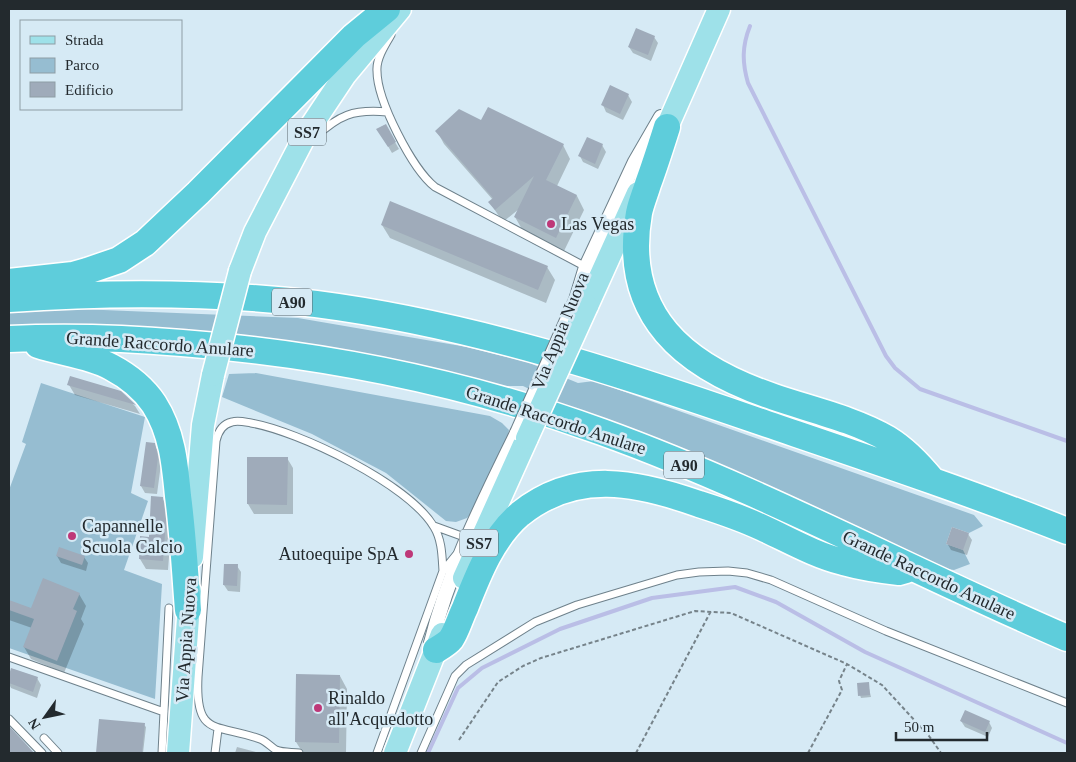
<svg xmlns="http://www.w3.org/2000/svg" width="1076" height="762" viewBox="0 0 1076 762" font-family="'Times New Roman',serif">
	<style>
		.green { fill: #96bdd1 }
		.shadow { fill: #0003 }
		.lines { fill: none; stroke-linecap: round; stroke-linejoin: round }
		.stream { stroke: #babee6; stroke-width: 4 }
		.building { fill: #9fabba }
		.lane-casing { stroke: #6e818b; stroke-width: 9 }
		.street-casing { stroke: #6e818b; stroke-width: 16 }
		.primary-casing { stroke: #fff; stroke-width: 25 }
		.highway-casing { stroke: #fff; stroke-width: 29 }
		.path { stroke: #76838a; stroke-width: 2; stroke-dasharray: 4 2.5; stroke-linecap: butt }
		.lane { stroke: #fff; stroke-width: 7 }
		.street { stroke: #fff; stroke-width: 14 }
		.primary { stroke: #9ee1e9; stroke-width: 22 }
		.highway { stroke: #5ecddb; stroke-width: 26 }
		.street-bridge-casing { stroke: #6e818b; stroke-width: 16; stroke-linecap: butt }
		.primary-bridge-casing { stroke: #fff; stroke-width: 25; stroke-linecap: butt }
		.street-bridge { stroke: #fff; stroke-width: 14 }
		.primary-bridge { stroke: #9ee1e9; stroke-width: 22 }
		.poi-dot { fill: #be3878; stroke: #d6eaf5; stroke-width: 2 }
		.labels { text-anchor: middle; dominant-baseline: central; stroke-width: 5; stroke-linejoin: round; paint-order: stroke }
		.shield { fill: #d6eaf5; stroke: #59646a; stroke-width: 1 }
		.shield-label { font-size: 16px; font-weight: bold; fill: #232a2e }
		.poi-label { font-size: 18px; fill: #232a2e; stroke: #d6eaf5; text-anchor: start }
		.street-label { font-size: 18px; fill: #232a2e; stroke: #d6eaf5 }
	</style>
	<rect width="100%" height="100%" fill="#d6eaf5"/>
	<path class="green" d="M79,309l219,9 169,29 60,15 51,21 16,-2 380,134 9,11 -14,7 -17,-6 -6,17 17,6 7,14 -16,6 -15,-2 -362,-156 -54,-26h-23l-491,-59v-14z
		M256,373l234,43 12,7 7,7 -4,21 -12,15 -18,43 -8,9 -11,4 -10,-1 -60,-48 -74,-39 -90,-37 7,-23z
		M41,383l104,34 -14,76 17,8 -24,69 38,14 -7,115 -146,-51v-158l17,-46 -4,-2z"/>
	<path class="shadow" d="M654,37l4,6 -7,18 -18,-8 -4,-6z
		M628,95l4,7 -9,18 -17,-8 -3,-7z
		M482,122l81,23 7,14 -13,27 20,10 7,14 -20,41 -41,-20 -8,-14 4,-8 -16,13 -13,-19 3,-3 -49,-56 -7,-13z
		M385,125l14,24 -7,4 -14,-24z
		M588,139l14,6 4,7 -8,17 -15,-7 -3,-6z
		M382,225l165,42 8,13 -9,23 -156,-65z
		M69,385l52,8 14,13 5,8 -65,-19z
		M154,444l4,7 3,13 -4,30 -12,-1 -4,-7z
		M287,458l6,10v46h-39l-6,-10z
		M162,498l6,10 3,23 -3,39 -22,-1 -6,-10 10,-21z
		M968,534l4,6 -5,15 -16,-5 -4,-7z
		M57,556l27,1 4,6 -2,8 -25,-8z
		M237,566l4,6 -1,20 -12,-1 -4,-6z
		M79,594l7,12 -5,13 3,5 -20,49 -33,-14 -7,-12 8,-19 -23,-8v-19l23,8z
		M12,670l25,8 4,7 -4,13 -26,-10 -2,-4v-5z
		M340,676l7,13 -1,64h-43l-7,-11z
		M868,684l3,13 -10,1 -1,-3z
		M100,720l44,5 2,2 -3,26h-46z
		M961,721l28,1 3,6 -4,9 -23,-10z
		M237,747l23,6h-25z"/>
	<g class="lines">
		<path class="stream" d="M750,26c-8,20 -8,36 -2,57l138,273 9,12 25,21 147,52
			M428,753l30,-65 24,-20 78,-39 92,-31 83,-11 41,15 89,50 202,91"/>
	</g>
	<path class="building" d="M636,28l19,8 -7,19 -20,-8z
		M610,85l19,9 -9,20 -19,-9z
		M488,107l76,37 -18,36 31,15 -21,43 -42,-21 20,-41 -39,34 -7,-8 5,-4 -58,-67 24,-22 22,11z
		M386,124l10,18 -8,5 -12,-18z
		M587,137l16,7 -8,20 -17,-8z
		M390,201l158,65 -10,24 -157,-65z
		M70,376l51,15 15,14 -69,-20z
		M146,442l9,1 3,14 -4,31 -14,-2z
		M247,457h41l-1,48 -40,-1z
		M151,496l12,1 3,23 -3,41 -24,-2 1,-23 9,1z
		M952,527l17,6 -6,17 -17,-6z
		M59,547l26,9 -3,9 -26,-9z
		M224,564h14l-1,22 -14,-1z
		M43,578l37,15 -7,16 4,2 -20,50 -34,-14 11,-28 -25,-9v-10l22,8z
		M11,668l27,9 -5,15 -24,-9v-8z
		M296,674l44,1 -1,68 -44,-1z
		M869,682l1,13 -12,1 -1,-13z
		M965,710l25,11 -5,11 -25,-11z
		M99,719l46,4 -3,30h-46z
		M9,726l17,18 8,9h-25z"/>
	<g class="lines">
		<defs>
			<path id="lane" d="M391,35c-6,10 -15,24 -14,36 0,29 35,98 58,116l151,80
				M314,138c25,-23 39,-29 73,-26
				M434,526l33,12
				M9,657l155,55
				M9,719l33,34
				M44,738l14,15
				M162,753l7,-145
				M215,753l3,-24
				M299,753c-7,-1 -16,0 -23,-3 -5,-3 -10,-9 -16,-11 -44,-16 -65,-1 -62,-62l18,-236c2,-9 6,-17 16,-19 6,-2 13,0 19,1 47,8 158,61 183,104 8,13 8,29 9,44
				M377,753l66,-182 13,-16
				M421,753l34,-77 11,-11 69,-43 42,-17 100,-30 22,-3 29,-1 19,2 24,7 115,51 181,72"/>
			<path id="street" d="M576,300l10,-33 49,-105 26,-45
				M431,643c18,-74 53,-142 86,-210"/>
			<path id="primary" d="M660,143l59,-134
				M240,271l15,-39 52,-100 38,-57 55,-66
				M587,306l51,-113
				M192,557l11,-132 10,-50
				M464,578l63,-140
				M178,753l12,-162
				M395,753l47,-119"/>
			<path id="highway" d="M667,127c-6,19 -12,38 -19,57 -3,10 -7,19 -9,29 -18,103 46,154 135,184 38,13 79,22 114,42 18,11 31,25 44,41
				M9,282l64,-7 14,-4 32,-11 26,-17 53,-50 156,-157 33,-27
				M9,299c101,-7 206,-7 307,5 155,20 304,69 451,120 100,34 202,68 300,107
				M9,339c58,-3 115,-1 173,4 143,11 285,40 420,89 160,58 309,139 465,206
				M38,345c24,8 51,10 73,22 17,9 33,22 43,37 18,28 21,60 24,92 5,38 7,76 10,114
				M436,650c5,-3 12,-7 15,-11 6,-9 9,-21 14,-31 13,-33 27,-70 55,-94 56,-45 117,-32 179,-10 22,7 43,14 64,24 26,12 52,27 80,34 18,5 37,8 56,10l7,-2"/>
		</defs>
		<use href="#lane" class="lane-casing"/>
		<use href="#street" class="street-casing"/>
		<use href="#primary" class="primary-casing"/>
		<use href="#highway" class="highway-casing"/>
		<path class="path" d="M459,740l39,-58 25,-16 18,-8 154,-47 36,2 116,51 35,21 47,51 12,17
			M636,753l75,-142
			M808,753l34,-63 -3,-9 8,-17"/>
		<use href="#lane" class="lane"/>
		<use href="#street" class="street"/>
		<use href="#primary" class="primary"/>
		<use href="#highway" class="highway"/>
		<defs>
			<path id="street-bridge" d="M517,433l59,-133"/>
			<path id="primary-bridge" d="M213,375l27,-104
				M527,438l60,-132"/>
		</defs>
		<use href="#street-bridge" class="street-bridge-casing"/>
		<use href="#primary-bridge" class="primary-bridge-casing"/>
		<use href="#street-bridge" class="street-bridge"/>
		<use href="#primary-bridge" class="primary-bridge"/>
	</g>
	<g class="poi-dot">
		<circle cx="551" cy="224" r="5"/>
		<circle cx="72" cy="536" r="5"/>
		<circle cx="409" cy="554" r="5"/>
		<circle cx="318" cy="708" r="5"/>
	</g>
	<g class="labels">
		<g class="shield">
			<rect x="288" y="118.5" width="38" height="27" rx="4"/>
			<rect x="272" y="288.5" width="40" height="27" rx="4"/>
			<rect x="664" y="451.5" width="40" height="27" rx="4"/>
			<rect x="460" y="529.5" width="38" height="27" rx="4"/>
		</g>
		<g class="shield-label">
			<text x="307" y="132">SS7</text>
			<text x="292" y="302">A90</text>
			<text x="684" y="465">A90</text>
			<text x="479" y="543">SS7</text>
		</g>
		<g class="poi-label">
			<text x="561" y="224">Las Vegas</text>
			<text x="82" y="526">Capannelle<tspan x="82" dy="21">Scuola Calcio</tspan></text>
			<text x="399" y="554" text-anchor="end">Autoequipe SpA</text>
			<text x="328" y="698">Rinaldo<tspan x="328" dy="21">all'Acquedotto</tspan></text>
		</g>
		<g class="street-label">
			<text transform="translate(560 331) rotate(-68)">Via Appia Nuova</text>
			<text transform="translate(160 344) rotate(4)">Grande Raccordo Anulare</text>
			<text transform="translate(556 420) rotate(18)">Grande Raccordo Anulare</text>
			<text transform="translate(929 575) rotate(25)">Grande Raccordo Anulare</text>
			<text transform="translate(186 640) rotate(-86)">Via Appia Nuova</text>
		</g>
	</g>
	<rect width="1076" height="762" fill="none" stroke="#232a2e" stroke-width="20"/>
	<rect x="20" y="20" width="162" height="90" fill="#d6eaf5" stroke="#8e9da5"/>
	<rect x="30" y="36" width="25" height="8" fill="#9ee1e9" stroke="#8e9da5"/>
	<text x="65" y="45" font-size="15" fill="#232a2e">Strada</text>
	<rect x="30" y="58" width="25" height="15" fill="#96bdd1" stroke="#8e9da5"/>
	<text x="65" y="70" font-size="15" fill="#232a2e">Parco</text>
	<rect x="30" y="82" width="25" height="15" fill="#9fabba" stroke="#8e9da5"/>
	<text x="65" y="95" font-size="15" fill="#232a2e">Edificio</text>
	<g transform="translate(45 717) rotate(237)" stroke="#d6eaf5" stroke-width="4" paint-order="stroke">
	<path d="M0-4L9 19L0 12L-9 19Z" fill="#232a2e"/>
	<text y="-8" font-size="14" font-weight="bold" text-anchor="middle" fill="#232a2e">N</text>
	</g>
	<path d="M896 732v8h91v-8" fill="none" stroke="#232a2e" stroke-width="2.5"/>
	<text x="904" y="732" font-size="15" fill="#232a2e" stroke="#d6eaf5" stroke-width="4" paint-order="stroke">50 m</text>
</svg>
